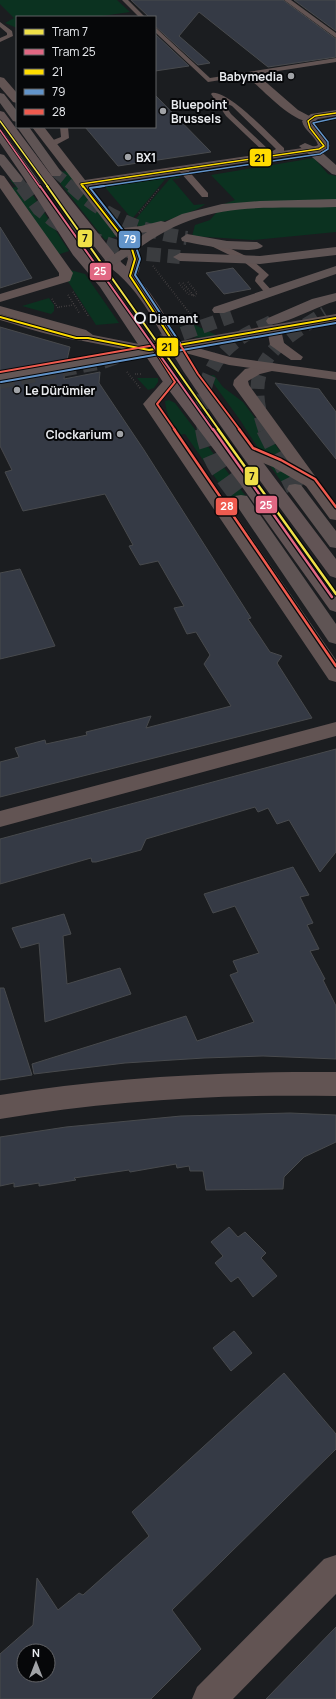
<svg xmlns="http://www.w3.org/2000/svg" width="336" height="1699" viewBox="0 0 336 1699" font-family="Manrope,sans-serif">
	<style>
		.green { fill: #0b3220 }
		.building { fill: #353a45; stroke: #484a4d; fill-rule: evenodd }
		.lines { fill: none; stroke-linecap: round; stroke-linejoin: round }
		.trunk-tunnel-far2 { stroke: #3a3c3f; stroke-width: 10; stroke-dasharray: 10 5.5; stroke-linecap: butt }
		.trunk-tunnel-far1 { stroke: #3a3c3f; stroke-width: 14; stroke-dasharray: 14 7; stroke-linecap: butt }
		.trunk-tunnel { stroke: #3a3c3f; stroke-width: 18; stroke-dasharray: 18 9; stroke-linecap: butt }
		.path { stroke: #605858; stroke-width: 1.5; stroke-dasharray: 0.5 2; stroke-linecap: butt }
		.service { fill: #625453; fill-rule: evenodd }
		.minor { fill: #625453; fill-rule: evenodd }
		.tertiary { fill: #625453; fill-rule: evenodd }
		.secondary { fill: #645756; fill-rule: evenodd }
		.primary { fill: #625455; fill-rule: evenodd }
		.trunk { fill: #5f5454; fill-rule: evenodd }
		.bus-1-far1-casing { stroke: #060709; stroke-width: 3 }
		.bus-1-casing { stroke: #060709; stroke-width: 4 }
		.bus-2-far1-casing { stroke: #060709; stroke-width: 3 }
		.bus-2-casing { stroke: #060709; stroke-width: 4 }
		.bus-3-far1-casing { stroke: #060709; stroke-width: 4 }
		.bus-3-casing { stroke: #060709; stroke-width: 5 }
		.bus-1-far1 { stroke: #ffdc01; stroke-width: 1.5 }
		.bus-1 { stroke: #ffdc01; stroke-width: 2 }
		.bus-2-far1 { stroke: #6294ca; stroke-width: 1.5 }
		.bus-2 { stroke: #6294ca; stroke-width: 2 }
		.bus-3-far1 { stroke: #ef5b4f; stroke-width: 2 }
		.bus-3 { stroke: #ef5b4f; stroke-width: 2.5 }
		.tram-1-far2-casing { stroke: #060709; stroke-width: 3 }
		.tram-1-far1-casing { stroke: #060709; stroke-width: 4 }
		.tram-1-casing { stroke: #060709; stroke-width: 5 }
		.tram-2-far2-casing { stroke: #060709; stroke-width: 3 }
		.tram-2-far1-casing { stroke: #060709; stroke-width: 4 }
		.tram-2-casing { stroke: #060709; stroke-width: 5 }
		.tram-1-far2 { stroke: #efe048; stroke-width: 1.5 }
		.tram-1-far1 { stroke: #efe048; stroke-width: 2 }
		.tram-1 { stroke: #efe048; stroke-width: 2.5 }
		.tram-2-far2 { stroke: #e16883; stroke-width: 1.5 }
		.tram-2-far1 { stroke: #e16883; stroke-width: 2 }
		.tram-2 { stroke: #e16883; stroke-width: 2.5 }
		.poi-dot { fill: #a1a3a7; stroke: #060709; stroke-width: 1.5 }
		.stop-dot { fill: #060709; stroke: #e9ebef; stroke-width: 2 }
		.labels { text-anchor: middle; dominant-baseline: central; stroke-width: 4; stroke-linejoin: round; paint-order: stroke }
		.far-poi-label { font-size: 12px; font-weight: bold; fill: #e9ebef; stroke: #060709; text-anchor: start }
		.far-stop-label { font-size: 12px; font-weight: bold; fill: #e9ebef; stroke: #060709; text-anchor: start }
		.line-badge { stroke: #060709; stroke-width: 1.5 }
		.badge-label { font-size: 11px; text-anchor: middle; font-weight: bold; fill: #fff }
		.pale-badge-label { font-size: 11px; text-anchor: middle; font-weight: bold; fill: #111 }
	</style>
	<rect width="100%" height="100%" fill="#1b1d20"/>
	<path class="green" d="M0,0h117l13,12 -35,5h-78v11l-12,-5 9,-5 -14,-14z
		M314,158l14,16 8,2v56l-83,8 -61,-4 3,-11 15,-5 14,-16 11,-4 -24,-25z
		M67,171l50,65 -12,4 -53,-67z
		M173,175h5l2,3 -8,1 22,26 11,-1c-9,9 -52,21 -66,23l-5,-6z
		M168,176l-36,43 -28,-33z
		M22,178l47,73 -12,4 -47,-67 6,-1 -6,-7z
		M70,270l15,4 34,49 -23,2 -29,-45z
		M49,298l5,7v6l-3,3 -29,-8z
		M195,325l23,11c-17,2 -28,5 -39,-9z
		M214,375l9,12 20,15 47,62 -3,1 -29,-17 -18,-28 -32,-44z
		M137,378h21v4l-4,6 -6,2z
		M169,400l6,3 73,96 -16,3 -47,-68 -7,1c-6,-10 -12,-21 -13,-34z
		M269,464l28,16 5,7 -15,3z"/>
	<path class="building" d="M131,0h152l53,39v18l-68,10 -69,-55 -20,24 31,27 -12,2 -43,-39v-9h-6z
		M294,0h42v31z
		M155,34l34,32 -34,5z
		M155,95l56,57 -93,14 -33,-39h70z
		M0,227l20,32 12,19 -32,10z
		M233,268l18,21 -27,5 -18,-21z
		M0,327l70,20 -3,13 -67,11z
		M65,371l-1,8 36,-7 -1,11 45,67 107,168 -3,1 22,33 12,4 -5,7 35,55 -312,79v-35l19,-5 -4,-9 30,-8 1,4 41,-9 -1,-3 65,-16 -5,12 85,-22 -27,-42 6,-9 -14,-23 -9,2 -13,-26 10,-2 -26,-45 -18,4 -11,-19 4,-1 -28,-51 -82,17 -18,-39 7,-2 -12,-24v-64z
		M275,383l44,6 17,23v47z
		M20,569l35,77 -55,13v-86z
		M336,749v103l-16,20 -31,-52 -12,4 -9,-16 -10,4 -3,-5 -109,32 -5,11 -45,12h-4l-1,-4 -91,26v-45z
		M293,867l16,28 -9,2 13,26 -6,2 12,24 -9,2 15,28 -2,1 13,26v53l-73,-3 -59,2 -79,5 -91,11 -2,-10 154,-48 11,25 57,-19 -24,-47 8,-3 -5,-11 26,-8 -24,-47 -22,7 -9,-19z
		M64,914l7,20 -8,2 4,48 53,-16 11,26 -86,28 -6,-79 -18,5 -9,-20z
		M0,988h4l28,87 -32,5z
		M290,1113l46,2v27l-32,15 -20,20 -1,12 -77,1 -3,-19h-13l-1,-5 -12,2 -1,-4 -46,8 -1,-2 -55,8 2,2 -37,6v-3l-25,4v-4l-14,3v-49l66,-10 115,-11z
		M229,1227l9,10 7,-5 21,21 -5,5 16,18 -24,21 -15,-20 -7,5 -16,-19 8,-7 -12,-14z
		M234,1331l18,22 -21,18 -18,-23z
		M284,1373l52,61v15l-164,161 29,39 -50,50h-151v-45l33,-29 4,-47 21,32 21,-17 4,2 66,-59 -17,-24zM24,1651h24v24h-24z
		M336,1627v72h-70z"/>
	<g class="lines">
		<path class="trunk-tunnel-far2" d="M56,173l17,14
			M17,179l6,8"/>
		<path class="trunk-tunnel-far1" d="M22,186l17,23 15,12 21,12 60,20 45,4
			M72,186c34,32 68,45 115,52
			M0,382l103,-20 129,-46
			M204,430c-6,-33 3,-67 31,-88 11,-9 25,-14 38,-21
			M265,430c-23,-66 8,-85 60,-117"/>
		<path class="trunk-tunnel" d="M204,429c5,33 19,46 37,71
			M265,429l30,60"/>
		<path class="path" d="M139,213l20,-24
			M153,266l44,57
			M188,282l9,11 -2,3
			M179,283l9,11 7,2
			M183,283l10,12
			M73,292l16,25
			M68,295l12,19
			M52,299l6,9
			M59,307l15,-2
			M182,319h6
			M185,324l13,-1
			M127,372l13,16
			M135,374h7"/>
		<path class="service" d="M122,0h6l17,17h-6z
			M284,0h7l45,33v5z
			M0,22l12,9 1,5 -13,6v-4l7,-3v-2l-7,-6z
			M155,27l55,51 126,-20v4l-128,20 -53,-50z
			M212,93c16,-3 59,43 72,55v4l-18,8h-6v-4l6,-2 -40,-38 -15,-22zM223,102l9,4 44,43 -5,3 -40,-38z
			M60,127h8l1,11 -15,8h-6v-4l13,-5z
			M180,168h6l22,25v4h-6l-22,-25z
			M207,240h6l37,18 19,17 -6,6 10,11 -1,2h-6l-11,-13 1,-4 3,-3 -15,-12 -37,-18z
			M0,314l76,21 15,1 2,2c-10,10 -78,-14 -93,-18z"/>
		<path class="minor" d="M256,76l4,1 38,33 17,9 -2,2c-17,5 -48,-29 -61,-40l-1,-2z
			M0,175l4,1 69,97 -3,8 -70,21v-8l59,-18v-3l-59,-85z
			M0,306l86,24 7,5 56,11 5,1 2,3 -2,3 -5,1 -66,-13 -7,-5 -76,-22z
			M336,314v8l-160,28 -5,-1 -2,-3 2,-3 5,-1z
			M271,363l5,1 2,3 -2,3 -16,4 -12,7 1,4 71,98 -2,3 -6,2 -6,-2 -73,-101 1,-5 11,-11z
			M336,722v14l-336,91v-16z
			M294,1072h42v24c-113,-2 -224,4 -336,23v-24c98,-16 195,-22 294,-23z
			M336,1555v39l-103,105h-41l5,-12 127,-128z"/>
		<path class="tertiary" d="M0,77l4,1 13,15v10l-4,-1 -13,-15z
			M336,110v6l-18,3 -4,3 16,24 -7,5 -233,35 48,63c4,10 3,21 -3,30h-10l-2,-3 5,-17 -2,-10 -94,-122h12l41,53 231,-34 2,-1c-3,-10 -14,-14 -16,-24l9,-7z
			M278,325l5,1 2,3 -3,5 2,9 19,14 -2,3h-10l-21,-15 -2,-11 5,-8z
			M176,342l54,15 106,15v8l-107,-15 -58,-16 -2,-3 2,-3z
			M170,378l5,1 2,3 -18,22 177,256v22l-7,-2 -186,-276 22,-25z
			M250,447l35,14 33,19 18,23v17l-6,-1 -24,-33 -33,-19 -29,-12 -2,-3 2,-3z"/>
		<path class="secondary" d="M176,342l5,1 2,3 -2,3 -181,32v-8z"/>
		<path class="primary" d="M0,111l4,1 44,59 74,92c35,27 54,77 79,113 43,63 90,123 135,183v19l-6,-2c-48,-66 -97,-130 -142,-198 -25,-36 -41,-82 -76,-109l-72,-92 -40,-55z
			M0,132l4,1 32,44 49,76 25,28 28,40 38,59 76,98 84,115v19l-6,-2 -90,-126 -75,-99 -65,-98 -27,-32 -49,-77 -24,-35z"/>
		<path class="trunk" d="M0,93l4,1 13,17v11l-4,-1 -13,-18z
			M17,127h12l33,46 -2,3h-8z
			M305,143l12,5 19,17v10l-4,-1 -33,-28z
			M0,154l4,1 17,21 2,3 -2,3h-8l-13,-17z
			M336,199v8c-48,2 -100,-4 -145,13 -33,11 -62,36 -91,55h-10l-2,-3 59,-40 -28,4 -4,-1 -2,-3 2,-3 26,-3 20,-5 4,1 17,-8 40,-10 38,-3z
			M187,234l40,7 30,1 6,4c-7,10 -68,-2 -81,-5l-1,-3z
			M336,247v8l-76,9 -80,-3 -7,-4 7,-4 80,3z
			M336,266v8l-112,39h-10l-2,-3 2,-3z
			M336,293v8c-16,4 -56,26 -68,23l-2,-3 2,-3 44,-19z
			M295,484l6,1 35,46v17l-6,-1 -43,-58 2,-4z
			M241,495l6,1 89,128v20l-7,-2 -96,-142 2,-4z"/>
		<defs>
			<path id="bus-1-far1" d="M83,187l-2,-3 238,-35 5,-3 -14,-18 -2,-7 7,-5 21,-3"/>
			<path id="bus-1" d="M83,186l49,63 3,10 -5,17 46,70
				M0,317l76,21h12l61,12 187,-32"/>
			<path id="bus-2-far1" d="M97,187l223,-33 8,-5v-7l-15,-19 23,-5"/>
			<path id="bus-2" d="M104,186l-14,2 46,59 4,12 -5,16 45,68
				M1,382l335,-59"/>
			<path id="bus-3-far1" d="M153,347l22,35 -18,22 18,26
				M0,372l178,-31 20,33 42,56"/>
			<path id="bus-3" d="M174,429l162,237
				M239,429l14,19 28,12 34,19 21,28"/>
		</defs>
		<use href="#bus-1-far1" class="bus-1-far1-casing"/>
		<use href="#bus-1" class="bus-1-casing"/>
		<use href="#bus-2-far1" class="bus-2-far1-casing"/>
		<use href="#bus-2" class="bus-2-casing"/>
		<use href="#bus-3-far1" class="bus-3-far1-casing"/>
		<use href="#bus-3" class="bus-3-casing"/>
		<use href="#bus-1-far1" class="bus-1-far1"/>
		<use href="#bus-1" class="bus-1"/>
		<use href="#bus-2-far1" class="bus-2-far1"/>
		<use href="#bus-2" class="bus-2"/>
		<use href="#bus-3-far1" class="bus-3-far1"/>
		<use href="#bus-3" class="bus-3"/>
		<defs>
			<path id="tram-1-far2" d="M0,121l48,66"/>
			<path id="tram-1-far1" d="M47,186l172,244"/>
			<path id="tram-1" d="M218,429l118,165"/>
			<path id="tram-2-far2" d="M0,130l40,57"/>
			<path id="tram-2-far1" d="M40,186l173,244"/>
			<path id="tram-2" d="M213,429l119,168"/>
		</defs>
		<use href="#tram-1-far2" class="tram-1-far2-casing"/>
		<use href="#tram-1-far1" class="tram-1-far1-casing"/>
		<use href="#tram-1" class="tram-1-casing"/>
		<use href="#tram-2-far2" class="tram-2-far2-casing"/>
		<use href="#tram-2-far1" class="tram-2-far1-casing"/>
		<use href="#tram-2" class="tram-2-casing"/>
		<use href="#tram-1-far2" class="tram-1-far2"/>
		<use href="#tram-1-far1" class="tram-1-far1"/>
		<use href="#tram-1" class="tram-1"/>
		<use href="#tram-2-far2" class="tram-2-far2"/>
		<use href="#tram-2-far1" class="tram-2-far1"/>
		<use href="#tram-2" class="tram-2"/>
	</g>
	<g class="poi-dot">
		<circle cx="291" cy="76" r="4"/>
		<circle cx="163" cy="111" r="4"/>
		<circle cx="128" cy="157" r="4"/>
		<circle cx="17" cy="390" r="4"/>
		<circle cx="120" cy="434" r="4"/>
	</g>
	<circle class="stop-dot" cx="140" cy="318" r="5"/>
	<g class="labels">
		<g class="far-poi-label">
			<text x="283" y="76" text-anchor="end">Babymedia</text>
			<text x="171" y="104">Bluepoint<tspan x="171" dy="14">Brussels</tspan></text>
			<text x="136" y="157">BX1</text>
			<text x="25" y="390">Le Dürümier</text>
			<text x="112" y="434" text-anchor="end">Clockarium</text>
		</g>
		<g class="far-stop-label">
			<text x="149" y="318">Diamant</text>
		</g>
	</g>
	<g class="line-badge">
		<rect x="249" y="148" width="23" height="19" rx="4" fill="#ffdc01"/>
		<rect x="77" y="229" width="16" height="19" rx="4" fill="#efe048"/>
		<rect x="118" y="230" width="23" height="19" rx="4" fill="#6294ca"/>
		<rect x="89" y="262" width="23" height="19" rx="4" fill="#e16883"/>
		<rect x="156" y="337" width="23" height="20" rx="4" fill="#ffdc01"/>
		<rect x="244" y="466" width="15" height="20" rx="4" fill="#efe048"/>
		<rect x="255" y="495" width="23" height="19" rx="4" fill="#e16883"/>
		<rect x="215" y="497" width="23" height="19" rx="4" fill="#ef5b4f"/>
	</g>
	<g class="badge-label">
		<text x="130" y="243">79</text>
		<text x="100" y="275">25</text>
		<text x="266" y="509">25</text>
		<text x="227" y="510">28</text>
	</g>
	<g class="pale-badge-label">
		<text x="260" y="162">21</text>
		<text x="85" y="242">7</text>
		<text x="167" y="351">21</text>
		<text x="252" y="480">7</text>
	</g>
	<rect x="16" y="16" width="140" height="112" fill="#060709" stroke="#616265"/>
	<rect x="24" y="29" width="20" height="6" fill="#efe048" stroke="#616265"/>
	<text x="52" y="36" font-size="12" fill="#e9ebef">Tram 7</text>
	<rect x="24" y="49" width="20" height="6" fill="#e16883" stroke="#616265"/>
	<text x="52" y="56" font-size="12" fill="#e9ebef">Tram 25</text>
	<rect x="24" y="69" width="20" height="6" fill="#ffdc01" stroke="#616265"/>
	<text x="52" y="76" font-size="12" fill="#e9ebef">21</text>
	<rect x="24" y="89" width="20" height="6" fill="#6294ca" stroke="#616265"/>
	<text x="52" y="96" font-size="12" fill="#e9ebef">79</text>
	<rect x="24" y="109" width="20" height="6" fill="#ef5b4f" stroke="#616265"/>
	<text x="52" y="116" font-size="12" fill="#e9ebef">28</text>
	<g transform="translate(36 1663)"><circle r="19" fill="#060709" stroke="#616265"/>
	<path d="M0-3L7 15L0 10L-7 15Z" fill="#a1a3a7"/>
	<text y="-6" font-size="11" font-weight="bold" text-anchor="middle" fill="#e9ebef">N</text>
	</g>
</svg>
